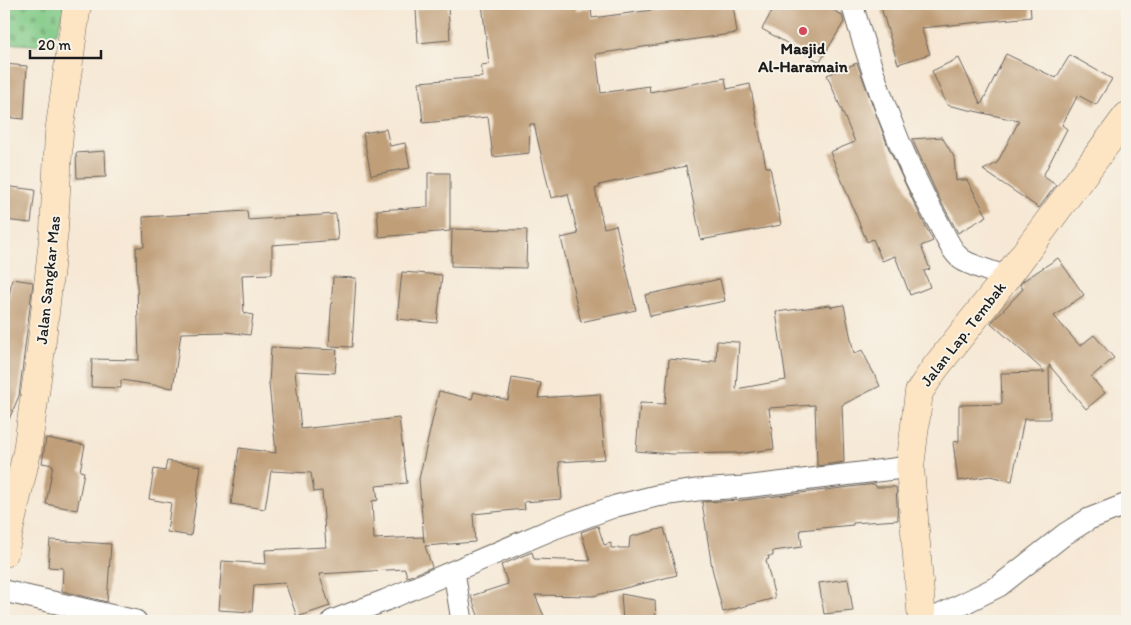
<svg xmlns="http://www.w3.org/2000/svg" width="1131" height="625" viewBox="0 0 1131 625" font-family="Itim,sans-serif">
	<style>
		.cemetery { fill: url(#cemetery-stones); stroke: #4e7352 }
		.building { fill: #bf9e78 }
		.lines { fill: none; stroke-linecap: round; stroke-linejoin: round }
		.street-casing { stroke: #68635d; stroke-width: 23 }
		.secondary-casing { stroke: #68635d; stroke-width: 29 }
		.street { stroke: #fff; stroke-width: 21 }
		.secondary { stroke: #fde5c4; stroke-width: 28 }
		.poi-dot { fill: #d1495b; stroke: #f7f3e8; stroke-width: 2 }
		.labels { text-anchor: middle; dominant-baseline: central; stroke-width: 4; stroke-linejoin: round; paint-order: stroke }
		.poi-label { font-size: 16px; font-weight: bold; fill: #1c1c1c; stroke: #f7f3e8 }
		.street-label { font-size: 16px; fill: #1c1c1c; stroke: #f7f3e8 }
	</style>
	<defs>
		<pattern id="cemetery-stones" width="16" height="16" patternUnits="userSpaceOnUse" patternTransform="scale(1.25)"><rect width="16" height="16" fill="#81ca87"/><path d="M2 7V4a2 2 0 0 1 4 0v3zM10 15v-3a2 2 0 0 1 4 0v3z" fill="#6fad74"/></pattern>
	</defs>
	<rect width="100%" height="100%" fill="#f7f3e8"/>
	<filter id="ink" filterUnits="userSpaceOnUse"><feTurbulence type="fractalNoise" baseFrequency=".02" numOctaves="2"/><feDisplacementMap in="SourceGraphic" scale="10" xChannelSelector="R" yChannelSelector="G"/><feConvolveMatrix kernelMatrix="1 2 1 2 8 2 1 2 1" color-interpolation-filters="sRGB"/></filter>
	<filter id="wash" filterUnits="userSpaceOnUse"><feTurbulence type="fractalNoise" baseFrequency=".0096" numOctaves="4" result="noise"/><feDisplacementMap in="SourceGraphic" scale="20" xChannelSelector="R" yChannelSelector="G"/><feGaussianBlur stdDeviation="1.12" result="paint"/><feColorMatrix in="noise" values="0 0 0 0 0 0 0 0 0 0 0 0 0 0 0 0 0 1.4 0 .05"/><feComposite in="paint" operator="in"/></filter>
	<g filter="url(#wash)">
		<rect width="100%" height="100%" fill="#f6e8d5"/>
		<path class="cemetery" d="M4,4h62l-9,28 -11,14 -42,-3z"/>
		<g id="blocks">
			<path class="building" d="M482,4h94v6l15,-2 1,10 76,-10v-4h65l4,29 -141,21 5,39 48,-7 1,6 75,-14 2,11 23,-5 16,83h4l11,58 -80,15 -15,-74 -87,19 1,2 -5,2 9,39 12,-3 20,85 -55,12 -20,-84 17,-4 -10,-40 -17,4 -17,-74h-4l-1,29 -36,4 -5,-40 -65,6 -4,-41 64,-5 -2,-12 8,-1z
				M776,4h47l19,11 2,7 -24,40 -58,-33z
				M880,4h150l1,13 -110,11 9,26 -32,10z
				M448,6l2,34 -32,3 -2,-34z
				M1006,54l50,24 14,-23 42,24 -16,26 -18,-10 -16,30 5,4 -24,47 13,9 -17,23 -56,-38 14,-7 22,-42 -72,-16 -15,-34 27,-13 22,47z
				M857,63l32,86 25,54 19,38 -12,5 9,23 -6,2 6,16 -20,8 -15,-39 -13,5 -9,-22 -6,3 -37,-90 25,-10 -28,-67z
				M4,64l23,2 -3,53 -20,-2z
				M386,129l4,17 15,-3 5,25 -39,7 -8,-42z
				M942,137l12,20 2,24 3,-1h8l20,36 -29,17 -22,-41 -24,-53z
				M105,151l1,26 -29,1 -1,-25z
				M428,173h22v58l-71,6 -2,-27 51,-3z
				M4,186l31,4 -4,33 -27,-3z
				M247,211l1,9 88,-6 2,26 -66,5v29l-30,1 2,38 9,2 -3,20 -24,-3 -45,1 -8,55 -52,-8v8l-30,-1 1,-28 47,1 -3,-113h8l-1,-30z
				M452,229l75,1 -1,38 -75,-2z
				M1058,258l26,37 -30,21 26,30 14,-11 20,23 -23,19 14,16 -19,16 -37,-44 1,54h-26l-12,62 -22,-5 -32,5 -5,-39 6,-1v-36l43,-1 -1,-31 44,-1 -54,-49 32,-34 -3,-4 3,-4z
				M402,272l40,3 -5,48 -40,-4z
				M333,277l23,1 -4,69 -23,-1z
				M12,279l21,3 -14,114 -15,35v-124l3,1z
				M720,279l5,22 -75,15 -5,-21z
				M830,305l1,2 13,-2 10,49 8,-4 18,36 -38,19 2,57 -27,4 -2,-61 -46,3 5,41 -37,5v-1l-65,1 -36,-3 4,-48 25,1 4,-45 41,4v-2h6l1,-20 22,1 -3,47 50,-9 -10,-68z
				M271,347l66,3 -2,23 -40,-2 6,58 98,-11 8,65 -31,3 2,14 -6,1 2,38 49,-2 1,5 -5,-63 20,-88 33,8 2,-7 34,8 4,-22 29,5 -3,15 62,-4 5,65 -46,3 3,37 -38,3 1,7 -52,5 2,28 -50,4 7,21 -19,8 -6,2 -2,-8 -86,5 11,32 -33,11 -12,-34 -31,2 -2,27 -34,-2 4,-49 44,3 -1,-14 61,-3 -4,-56 -8,1 -3,-19 -40,-2 -6,38 -34,-5 8,-56 37,5 -7,-69z
				M46,438l39,7 -5,26 4,1 -7,38 -31,-6 7,-39 -11,-2z
				M167,461l34,5 -10,70 -24,-4 4,-29 -22,-4 5,-30 11,2z
				M875,484l1,3h20l2,33 -45,3v2l-53,5 2,17 -29,4v5h-5l1,3 -3,1 9,38 -52,14 -11,-44 -10,-66 42,-2z
				M598,526l6,19 7,-2v5h18l1,-11 34,-9 13,47 -84,21 -58,-1 11,26h-66l-9,-25 37,-12 -7,-19 31,-13 2,7 56,2 -9,-29z
				M50,540l61,4 -4,58 -45,-11 1,-23 -15,-1z
				M848,579l5,32 -29,3 -5,-31z
				M621,594l34,6 1,21h-33z"/>
		</g>
	</g>
	<g filter="url(#ink)">
		<use href="#blocks" fill-opacity="0" stroke="#68635d" stroke-width="1"/>
		<g class="lines">
			<defs>
				<path id="street" d="M852,4c22,76 48,151 87,220 6,11 12,27 22,35 6,5 37,15 46,18
					M454,572l8,49
					M4,591l132,30
					M332,621l54,-21 169,-72 61,-22 40,-10 41,-6 47,-3 166,-20
					M928,621l71,-35 66,-52 24,-15 38,-15"/>
				<path id="secondary" d="M4,553l23,-101 14,-103 13,-119 5,-97 18,-129
					M922,621l-12,-154 9,-75 16,-24 72,-91 120,-161"/>
			</defs>
			<use href="#street" class="street-casing"/>
			<use href="#secondary" class="secondary-casing"/>
			<use href="#street" class="street"/>
			<use href="#secondary" class="secondary"/>
		</g>
	</g>
	<circle class="poi-dot" cx="803" cy="31" r="5"/>
	<g class="labels">
		<g class="poi-label">
			<text x="803" y="48">Masjid<tspan x="803" dy="18">Al-Haramain</tspan></text>
		</g>
		<g class="street-label">
			<text transform="translate(48 280) rotate(-84)">Jalan Sangkar Mas</text>
			<text transform="translate(963 334) rotate(-52)">Jalan Lap. Tembak</text>
		</g>
	</g>
	<rect width="1131" height="625" fill="none" stroke="#f7f3e8" stroke-width="20"/>
	<path d="M30 50v8h71v-8" fill="none" stroke="#1c1c1c" stroke-width="2.5"/>
	<text x="38" y="50" font-size="15" fill="#1c1c1c" stroke="#f7f3e8" stroke-width="4" paint-order="stroke">20 m</text>
</svg>
